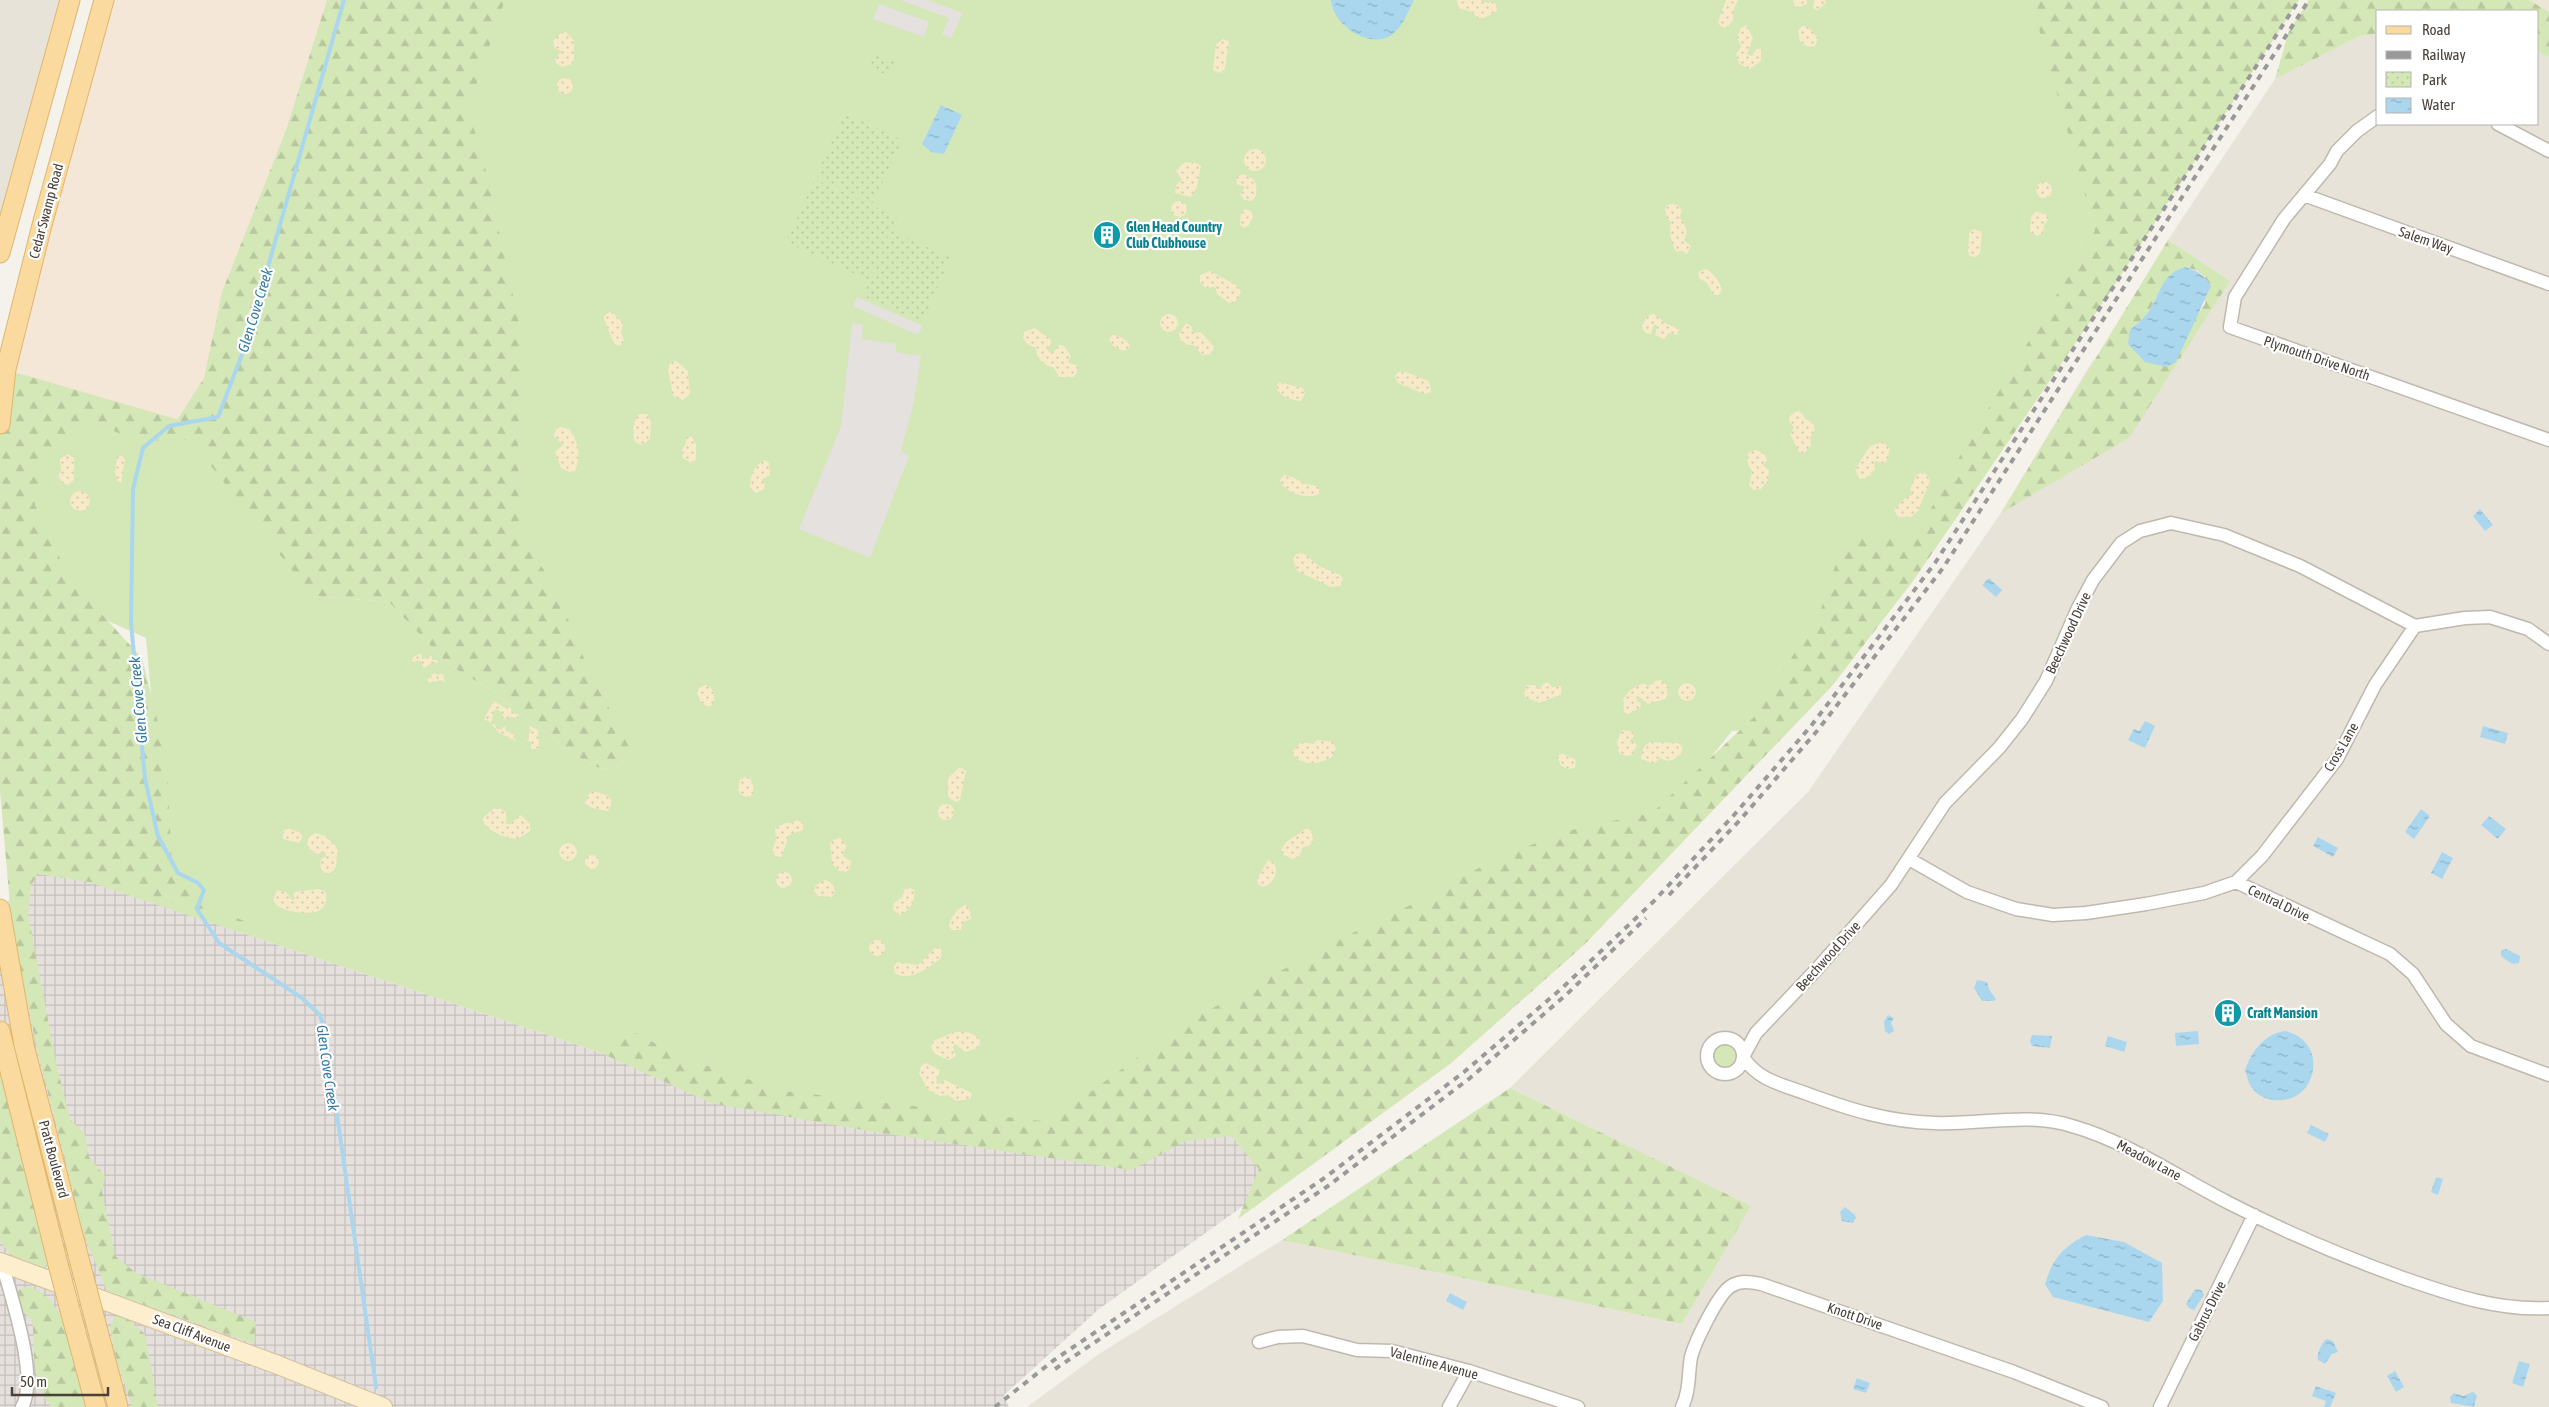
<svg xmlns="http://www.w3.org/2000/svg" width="2549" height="1407" viewBox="0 0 2549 1407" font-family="'Asap Condensed',sans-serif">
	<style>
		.residential { fill: #e8e3d9 }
		.commercial { fill: #f5e7d7 }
		.industrial { fill: url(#industrial-grid) }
		.education { fill: #ede5d5 }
		.grass { fill: #d4e7b6 }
		.forest { fill: url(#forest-firs); fill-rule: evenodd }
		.sand { fill: url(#sand-dots) }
		.park { fill: url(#park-dots) }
		.parking { fill: #e4e1df }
		.water { fill: url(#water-ripples) }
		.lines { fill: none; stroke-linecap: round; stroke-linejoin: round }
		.stream { stroke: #aad7ee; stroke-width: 4 }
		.street-casing { stroke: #c0b8ad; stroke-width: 15 }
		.secondary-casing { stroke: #d3c19c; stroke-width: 20 }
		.primary-casing { stroke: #e0b66e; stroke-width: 21 }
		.street { stroke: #fff; stroke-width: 12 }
		.secondary { stroke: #fdeecd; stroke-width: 18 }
		.primary { stroke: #fada9e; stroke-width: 19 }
		.rail { stroke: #999; stroke-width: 4; stroke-dasharray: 6 6; stroke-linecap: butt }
		.primary-bridge-casing { stroke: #e0b66e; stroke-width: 21; stroke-linecap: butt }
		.primary-bridge { stroke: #fada9e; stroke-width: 19 }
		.labels { text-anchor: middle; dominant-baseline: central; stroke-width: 4.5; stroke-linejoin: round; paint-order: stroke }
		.street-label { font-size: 14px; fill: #494139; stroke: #fff }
		.culture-label { font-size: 14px; font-weight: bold; fill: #0d838f; stroke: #fff; text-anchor: start }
		.water-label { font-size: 15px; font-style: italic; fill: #317aa2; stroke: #fff }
	</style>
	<defs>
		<pattern id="industrial-grid" width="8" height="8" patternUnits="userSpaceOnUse" patternTransform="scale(1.25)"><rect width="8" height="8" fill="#e5e0dc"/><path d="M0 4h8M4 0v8" fill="none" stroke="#c6c1be"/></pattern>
		<pattern id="forest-firs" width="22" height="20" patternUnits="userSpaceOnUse" patternTransform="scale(1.25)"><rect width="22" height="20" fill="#d4e7b6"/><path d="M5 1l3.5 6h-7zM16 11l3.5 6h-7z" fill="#b8c79d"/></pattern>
		<pattern id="sand-dots" width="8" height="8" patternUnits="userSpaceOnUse" patternTransform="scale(1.25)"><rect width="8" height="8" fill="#f6eac9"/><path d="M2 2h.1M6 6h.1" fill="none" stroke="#d4caad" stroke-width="1.8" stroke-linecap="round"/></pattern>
		<pattern id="park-dots" width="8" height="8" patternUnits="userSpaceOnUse" patternTransform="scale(1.25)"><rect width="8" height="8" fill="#d4e7b6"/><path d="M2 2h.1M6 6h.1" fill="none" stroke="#b8c79d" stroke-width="1.8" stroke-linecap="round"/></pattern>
		<pattern id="water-ripples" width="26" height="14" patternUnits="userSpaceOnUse" patternTransform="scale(1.25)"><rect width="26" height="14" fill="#aad7ee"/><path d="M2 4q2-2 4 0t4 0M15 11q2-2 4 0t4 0" fill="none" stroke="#8cb0c2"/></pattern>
	</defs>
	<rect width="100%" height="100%" fill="#f5f1eb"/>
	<path class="residential" d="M0,0h72l-72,221z
		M2378,34v90h160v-72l11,5v1350h-1522l72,-53 183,-114 400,84 69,-118 -241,-118 298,-296 193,-279 92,-153 70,25 67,-104 -62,-41 107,-161 85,-43z"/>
	<path class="commercial" d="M102,0h225l-41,130 -64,162 -18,87 -27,41 -170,-50z"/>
	<path class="industrial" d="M30,862l649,217 541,-5 89,85 -210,150 -95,86 5,12h-1009v-491z"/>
	<path class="education" d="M2529,0h20v12z"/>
	<path class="grass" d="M476,0h1573l72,243 -335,485 -54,3 -75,93 -606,309 -267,-42 -185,-39 -513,-171 82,2 -22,-245 -143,-64 18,-200 179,52 112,170 77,6 60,63 44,26 75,59 25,16 14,4 9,-3 12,-12 -135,-225 -55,-407z
		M1713 1056a11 11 0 1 1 22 0a11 11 0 1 1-22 0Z"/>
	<path class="forest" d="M327,0h178l-37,110 15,48 38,175 -3,112 1,84 38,63 29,71 42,82v10l-12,12 -8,3 -15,-4 -25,-16 -75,-59 -44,-26 -60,-63 -77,-6 -111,-143 -14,-13 -49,1 -51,-21 -43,35 -9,50 35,75 72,78 25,101 5,114 22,24 27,15 39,15 -81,-22 -50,-17 -92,-14 -6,12 -3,28 29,153 13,52 15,15 4,23 16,19 -3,15 13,65 21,17 120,49 -2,22 -147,-53 -23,-56 -47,-186 -25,-122 -12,-136v-367l7,-54 170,50 27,-42 18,-86 64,-162z
		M2031,0h268l-187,289 -153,225 -46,67 -81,105 -247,258 -135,120 -212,155 21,-50 -28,-33 -45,5 -55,29 -263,-39 -157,-28 -112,-51 37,-19 45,24 103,34 266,31 130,-96 152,-83 95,-46 68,-38 72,-28 86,-19 103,-97 64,-103 20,-61 9,-11 15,-4 36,4 20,-11 41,-75 134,-223z
		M2309,0h220l20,12v45l-11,-5v-41h-160v23l-18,2 -85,43 14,-48z
		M2168,240l62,41 -101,157 -128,75zM2185,267l11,3 9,7v27l-9,12 -66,14c5,-5 12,-10 17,-16 14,-19 13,-39 38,-47z
		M0,1052l51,208 -5,7c-18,0 -40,-11 -46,-28z
		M1510,1088l241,118 -69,118 -400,-84z
		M23,1287c42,-3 60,90 68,120h-39c-22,-21 -16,-59 -20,-87l-15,-14v-14z
		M123,1315l22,19 13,73h-26l-16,-49 -6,-31 5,-11z"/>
	<path class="sand" d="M1457,0h23l8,3 5,-2 4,5v5l-13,7h-6l-6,-6 -14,-4z
		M1726,0h12l-5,11v9l-6,8 -7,-2 -2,-4z
		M1793,0h14v4l-11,4z
		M1814,0h11l1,3 -9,8 -4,-3z
		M1746,25l7,13 -6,16 5,2 5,-8 4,1v12l-11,8 -11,-5 -3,-10 5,-7 -4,-10 4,-9z
		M1802,26l6,1 10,11 -3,8 -7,1 -8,-6 -2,-10z
		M566,32l8,9v18l-2,5 -10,3 -6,-4 -1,-5 7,-7 -7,-2 -2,-8 8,-8z
		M1223,39l6,2 -4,28 -6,4 -6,-3 3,-26z
		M557 86a8 8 0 1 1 16 0a8 8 0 1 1-16 0Z
		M1244 160a11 11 0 1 1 22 0a11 11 0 1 1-22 0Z
		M1184,162l12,1 5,3 -4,21 -6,10 -16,-4 1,-8 6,-5 -6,-9z
		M1243,174c14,5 14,9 13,22l-4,5 -8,-1 -4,-6 5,-7 -8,-3 -1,-6z
		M2036 190a8 8 0 1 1 16 0a8 8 0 1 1-16 0Z
		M1171 209a8 8 0 1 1 16 0a8 8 0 1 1-16 0Z
		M1673,204l6,2 3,5 -3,7 5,4 3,11 -3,7 7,6 -4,8 -6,-3 -4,1c-6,-6 -8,-21 -6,-30l-4,-3 -2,-11 2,-3z
		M1245,209l6,2 2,5 -4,9 -4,3 -5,-3 1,-13z
		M2035,212l9,1 5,6 -5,6 -1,8 -6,3 -7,-5 1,-14z
		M1973,229l9,3 -2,21 -4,4 -6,-1 -2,-4 1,-19z
		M1706,269c7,3 14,13 16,21l-3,5h-5l-8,-13 -8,-4 1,-7z
		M1210,271l28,15 3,7 -6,9 -6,1 -12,-9 -2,-7 -9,1 -6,-5v-8z
		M611,311l12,12 -2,10 3,7 -4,6 -6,-2 -10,-25v-3z
		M1653,313l12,10 14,6 -2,6 -8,-2 -5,6 -9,-4 2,-9 -3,-2 -3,10 -6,-1 -3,-7 4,-8z
		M1160 323a9 9 0 1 1 18 0a9 9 0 1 1-18 0Z
		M1186,323l6,4 1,6 8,-1 13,15 -3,7 -9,1 -8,-10h-6l-7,-4 -2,-7z
		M1035,328l15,11 1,5 -4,5 3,4 4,-1 5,-7 5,1 7,10 -3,6 10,4 -1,6 -3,5h-15l-5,-9c-10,-3 -18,-9 -18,-20 -6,-2 -9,-3 -13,-10l1,-6z
		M1112,335c5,-1 17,6 18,11l-1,3 -6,2 -11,-6 -3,-5z
		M676,361l12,10 2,23 -7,6 -10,-4 -5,-28 3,-6z
		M1403,371l26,10 2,11 -7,2 -26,-11 -3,-6 3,-5z
		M1279,382l24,6 2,5 -4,8c-8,0 -22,-5 -25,-13z
		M1799,411l3,2 3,6 8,4 2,7 -5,8 1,7 -7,9 -5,-2 -9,-18 4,-7 -4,-4 -1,-6 6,-5z
		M639,414h8l4,8 -1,17 -8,6 -7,-3c-3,-9 -2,-21 4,-28z
		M560,427l9,2c10,13 12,28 6,42l-4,2 -10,-5 -6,-16 8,-7 -9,-9 2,-7z
		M687,437h5l4,7v15l-5,4 -8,-5 -1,-8 3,-5z
		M1883,442l7,6 -3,13 -4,3 -7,-3 -2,3 1,6 -8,8 -8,1 -4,-10 15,-23z
		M1756,450l8,4 3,6 -4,5 6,5 -1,10 -7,9 -8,1 -4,-5 3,-14c-4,-6 -7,-11 -3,-19z
		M68,454l6,4v22l-6,5 -5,-2 -5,-7 3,-5 -1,-12z
		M122,455l3,5 -4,23 -4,-2 -2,-9 2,-14z
		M764,460l5,3 1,12 -9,5 4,3 -1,6 -8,4 -6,-6c0,-11 4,-21 14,-27z
		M1920,473l6,1 4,7 -12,30 -7,6h-13l-4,-7 12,-13 7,-2 -3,-6 6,-13z
		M1284,475c11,2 10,3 19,8 5,3 9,0 16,5v6c-11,6 -36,-1 -39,-14z
		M70 501a10 10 0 1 1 20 0a10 10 0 1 1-20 0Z
		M1303,553l16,13 21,9 3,3 -2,8 -10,1 -34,-16 -4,-12 3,-5z
		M421,653l1,6 10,-3v4h5l1,3 -5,-1 -9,6 -4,-8 -9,3 2,-6z
		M431,672l7,3 5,-2 2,11 -4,-4 -11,3 -4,-5h6z
		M1661,680l8,7 -2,4 1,7 -20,6 -10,-8 -2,3 5,5 -1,4 -12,6 -4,-2 -1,-13 7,-9 13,-7 6,3 6,-5z
		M1548,682l4,5 9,-1 1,8 -22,9 -15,-6 -1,-4 3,-8h8l5,5 3,-6z
		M1678 692a9 9 0 1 1 18 0a9 9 0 1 1-18 0Z
		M705,685l4,1 5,6v11l-5,4 -8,-4 -4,-10 2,-5z
		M494,701l13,8 4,-2v5l8,3 -1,3 -7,-1 -6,2 -5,-8 -4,-2 -3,3 -1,10 8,8 5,-4 1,5 8,3 -1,4 5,4 -19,-9 -9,-11 -6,-3z
		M530,726l8,4 1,19h-8v-7l-4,-2 4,-10 -3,-3z
		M1623,730l10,2 1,4 -5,6h5l3,3 -5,10 -5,1 -7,-2c-5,-7 -3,-18 3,-24z
		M1317,740l16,2 3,6 -4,9c-13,8 -33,10 -40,-5l9,-10 12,2z
		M1650,742l28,1 4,3v7c-8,8 -13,10 -22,5l-6,6 -13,-5c0,-6 3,-15 9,-17z
		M1562,753l14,7 -1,8 -7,1 -7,-3 -4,-9z
		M960,767l6,4 -6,29 -4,2 -8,-5v-19z
		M747,776l5,5 2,11 -6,6 -8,-4 -2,-5 2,-9z
		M593,791l16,5 3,6 -4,9 -16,-3 -7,-5 4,-9z
		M938 812a8 8 0 1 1 16 0a8 8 0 1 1-16 0Z
		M499,808l7,4v12h4l11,-9 9,9v7l-12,8c-13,-1 -26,-6 -35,-16v-5l10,-9z
		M796,820l7,3v7l-14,5 -7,21 -5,2 -5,-7 4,-11 -1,-12 11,-5h7z
		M288,828l13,5 1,5 -3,5 -16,-4v-8z
		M1307,828l5,4 1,10 -5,4 -5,1 -4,10 -7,2 -9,-4 -2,-5 5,-8z
		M315,833l10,3 13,12 -2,19 -4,6h-7c-5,-3 -6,-10 -3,-15l4,-1 -1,-5 -8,2 -10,-7 1,-9z
		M840,837l6,9 -3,10 8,5 -1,8 -4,3 -7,-1 -7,-7 -2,-22z
		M559 852a9 9 0 1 1 18 0a9 9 0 1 1-18 0Z
		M585 862a7 7 0 1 1 14 0a7 7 0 1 1-14 0Z
		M1268,860l6,3c5,10 0,21 -11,24l-5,-3 -1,-5z
		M776 880a8 8 0 1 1 16 0a8 8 0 1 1-16 0Z
		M825,880c8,2 13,10 7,17l-14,-1 -4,-5 2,-6z
		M909,887l5,3c2,11 -4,20 -14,25l-7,-5 1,-7 8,-6 2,-7z
		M318,889l7,2c4,8 0,17 -8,21 -12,2 -38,1 -44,-12l4,-10 9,2 6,8 3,-1 -2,-5 2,-2z
		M965,905l4,2 2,12 -8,3 -2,8h-9l-3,-4c1,-8 9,-18 16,-21z
		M869 948a8 8 0 1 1 16 0a8 8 0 1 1-16 0Z
		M939,947l3,4 -1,7c-10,9 -35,26 -47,14v-6l3,-4 21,3 17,-17z
		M954,1032c10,0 19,-1 26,8l-1,7 -13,5 -11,-8 -2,3 3,9 -7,4 -14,-6 -4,-6 2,-7z
		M926,1063l14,7 -4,13 3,1 6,-4 25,12 2,2 -2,5 -14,2 -8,-6 -8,1 -13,-7 -8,-16 2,-7z"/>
	<path class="park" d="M875,54l20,8 -5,14 -21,-8z
		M845,113l57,27 -29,63 -57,-27z
		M815,179l82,38 -29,63 -82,-38z
		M892,231l59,27 -29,64 -59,-26z"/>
	<path class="parking" d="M900,0h27l36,13 -12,25 -9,-4 7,-16z
		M879,4l50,18 -5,15 -51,-18z
		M857,297l66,29 -5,9 -65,-29z
		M852,323l11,2 -1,14 34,5v8l25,4 -7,46 -13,49 8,5 -39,102 -71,-29 42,-103z"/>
	<path class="water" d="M1331,0h83c-7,13 -11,28 -24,36 -22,13 -58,-12 -59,-36z
		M941,105l21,10 -18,39 -13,-2 -9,-8z
		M2185,267c13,4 19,8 26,19l-35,76 -10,5 -21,-5 -17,-18 2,-14c5,-5 12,-10 17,-16 14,-19 13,-40 38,-47z
		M2480,509l13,16 -8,6 -12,-15z
		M1989,578l13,12 -6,7 -14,-12z
		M2145,721l10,5 -10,22 -17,-8 6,-11 5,2z
		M2483,726l25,7 -3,11 -25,-7z
		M2421,809l9,7 -16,23 -9,-7z
		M2489,816l17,13 -8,10 -17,-14z
		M2318,837l20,11 -5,9 -20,-11z
		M2442,852l11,6 -11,21 -11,-6z
		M2506,949l14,7 -1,7 -7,1 -11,-8v-6z
		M1977,980l10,2 3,9 6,8 -2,2h-12l-8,-13z
		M1888,1015l6,3 -3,5 3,8 -5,3 -4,-3 -1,-9z
		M2198,1031l1,13 -23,2 -1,-13z
		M2285,1031c25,5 36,30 23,53 -11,20 -43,22 -56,4 -4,-5 -5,-13 -7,-18 7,-19 19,-36 40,-39z
		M2032,1035l20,1 -2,12 -18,-2 -2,-5z
		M2108,1036l19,6 -3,10 -19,-6z
		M2311,1125l18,9 -4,8 -18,-9z
		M2436,1177l7,2 -5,16 -7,-3z
		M1845,1207l10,8 1,3 -3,5 -11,-2 -2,-9z
		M2086,1235l38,7 38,21 1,38 -14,21 -96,-25 -8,-13c8,-26 18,-37 41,-49z
		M2195,1289l6,1 3,5 -10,15 -5,-2 -3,-4z
		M1450,1293l17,9 -4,8 -17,-9z
		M2327,1339l6,2 5,11 -6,2 -7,10 -7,-4c-2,-6 4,-18 9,-21z
		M2519,1361l11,3 -7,23 -11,-4z
		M2395,1371l9,16 -8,5 -9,-16z
		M1857,1378l13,5 -4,10 -13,-4z
		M2316,1386l20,7 -6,14h-6l2,-6 -14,-5z
		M2473,1392l4,4 -3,11 -23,-4 -1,-6 4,-4 9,3z"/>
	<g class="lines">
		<path class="stream" d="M344,0l-98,344 -28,73 -49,9 -26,22 -10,41 -2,133 14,157 13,57 20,37 20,10 6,7 -7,19 22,34 83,55 18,17 5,16 51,356"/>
		<defs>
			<path id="street" d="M2378,116l-21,15 -20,20 -7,13 -46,55 -49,78 -5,30 319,113
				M2498,124l51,27
				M2304,195l245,89
				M2549,644l-21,-15 -38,-12 -25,1 -50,8 -115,-60 -76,-31 -53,-12 -31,8 -19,12 -28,37 -15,28 -32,73 -24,38 -23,29 -54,55 -54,82 -75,85 -60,63 -13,24c15,23 37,27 62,36 43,16 83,29 130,30 45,2 93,-11 137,3 56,16 104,50 155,76 58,30 117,55 179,77 46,16 93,32 143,29
				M1909,859l58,33 49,17 37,6 33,-2 60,-9 58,-11 32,-11 154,72 23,20 33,50 25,22 78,29
				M2236,882l26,-26 75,-97 38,-74 40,-59
				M1707 1056a18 18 0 1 1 36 0a18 18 0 1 1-36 0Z
				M2,1263c9,34 37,114 20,144
				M1259,1342l19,-5 25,-1 54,14 35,1 77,20 109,36
				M1449,1407l20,-36
				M1682,1407c8,-16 6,-33 9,-50 4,-15 27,-63 40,-71 10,-6 20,-4 30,-2l253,88 88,35
				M2160,1407l94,-192"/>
			<path id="secondary" d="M0,1262l278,103 105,42"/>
			<path id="primary" d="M0,253l70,-253
				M0,424l6,-55 36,-144 62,-225
				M0,909l24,136 59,229
				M0,1031l58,233
				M70,1310l26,97
				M95,1320l23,87"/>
		</defs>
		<use href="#street" class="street-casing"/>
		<use href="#secondary" class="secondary-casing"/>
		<use href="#primary" class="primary-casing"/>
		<use href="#street" class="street"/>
		<use href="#secondary" class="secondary"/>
		<use href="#primary" class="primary"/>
		<path class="rail" d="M1669,895l71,-75 77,-89 126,-163 366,-568
			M1055,1369l273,-183 142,-108 97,-84 79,-76
			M995,1407l59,-47 269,-181 141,-107 97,-83 93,-88 80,-86 77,-89 124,-163 364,-563"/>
		<defs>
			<path id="primary-bridge" d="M58,1264l12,46
				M83,1274l12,46"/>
		</defs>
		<use href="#primary-bridge" class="primary-bridge-casing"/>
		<use href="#primary-bridge" class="primary-bridge"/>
	</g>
	<defs>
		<symbol id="building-disc" viewBox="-11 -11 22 22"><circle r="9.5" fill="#0f9aa8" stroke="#fff"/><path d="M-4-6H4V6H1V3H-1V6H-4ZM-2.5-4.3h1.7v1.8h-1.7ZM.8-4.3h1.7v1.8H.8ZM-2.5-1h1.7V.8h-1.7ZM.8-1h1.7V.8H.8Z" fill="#fff"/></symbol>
	</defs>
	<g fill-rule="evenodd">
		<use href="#building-disc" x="1091" y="219" width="32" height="32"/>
		<use href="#building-disc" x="2212" y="997" width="32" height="32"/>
	</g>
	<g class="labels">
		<g class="street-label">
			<text transform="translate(46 211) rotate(-75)">Cedar Swamp Road</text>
			<text transform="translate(2426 240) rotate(19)">Salem Way</text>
			<text transform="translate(2317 358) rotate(19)">Plymouth Drive North</text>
			<text transform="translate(2068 633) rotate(-65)">Beechwood Drive</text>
			<text transform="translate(2341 747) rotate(-60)">Cross Lane</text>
			<text transform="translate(2279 903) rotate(26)">Central Drive</text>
			<text transform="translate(1828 956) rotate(-48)">Beechwood Drive</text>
			<text transform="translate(54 1159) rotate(75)">Pratt Boulevard</text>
			<text transform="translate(2149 1160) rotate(28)">Meadow Lane</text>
			<text transform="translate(2207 1311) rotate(-63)">Gabrus Drive</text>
			<text transform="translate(1855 1316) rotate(19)">Knott Drive</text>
			<text transform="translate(192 1333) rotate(21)">Sea Cliff Avenue</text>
			<text transform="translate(1434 1363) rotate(15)">Valentine Avenue</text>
		</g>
		<g class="culture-label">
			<text x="1126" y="227">Glen Head Country<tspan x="1126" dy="16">Club Clubhouse</tspan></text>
			<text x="2247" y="1013">Craft Mansion</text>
		</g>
		<g class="water-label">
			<text transform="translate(255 310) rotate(-73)">Glen Cove Creek</text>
			<text transform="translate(138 700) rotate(-95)">Glen Cove Creek</text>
			<text transform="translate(328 1068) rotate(82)">Glen Cove Creek</text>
		</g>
	</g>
	<rect x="2376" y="10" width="162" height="115" fill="#ffffff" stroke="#b6b3b0"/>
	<rect x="2386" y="26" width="25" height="8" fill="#fada9e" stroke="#b6b3b0"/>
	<text x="2422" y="35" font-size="15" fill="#494139">Road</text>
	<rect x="2386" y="51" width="25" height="8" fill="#999999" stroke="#b6b3b0"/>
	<text x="2422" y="60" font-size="15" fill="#494139">Railway</text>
	<rect x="2386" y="72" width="25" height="15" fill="url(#park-dots)" stroke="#b6b3b0"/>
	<text x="2422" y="85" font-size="15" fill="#494139">Park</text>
	<rect x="2386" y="98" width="25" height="15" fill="url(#water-ripples)" stroke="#b6b3b0"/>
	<text x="2422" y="110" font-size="15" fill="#494139">Water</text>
	<path d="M12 1387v8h96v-8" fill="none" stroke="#494139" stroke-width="2.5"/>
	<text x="20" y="1387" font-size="15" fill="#494139" stroke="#ffffff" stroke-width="4" paint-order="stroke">50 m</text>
</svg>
